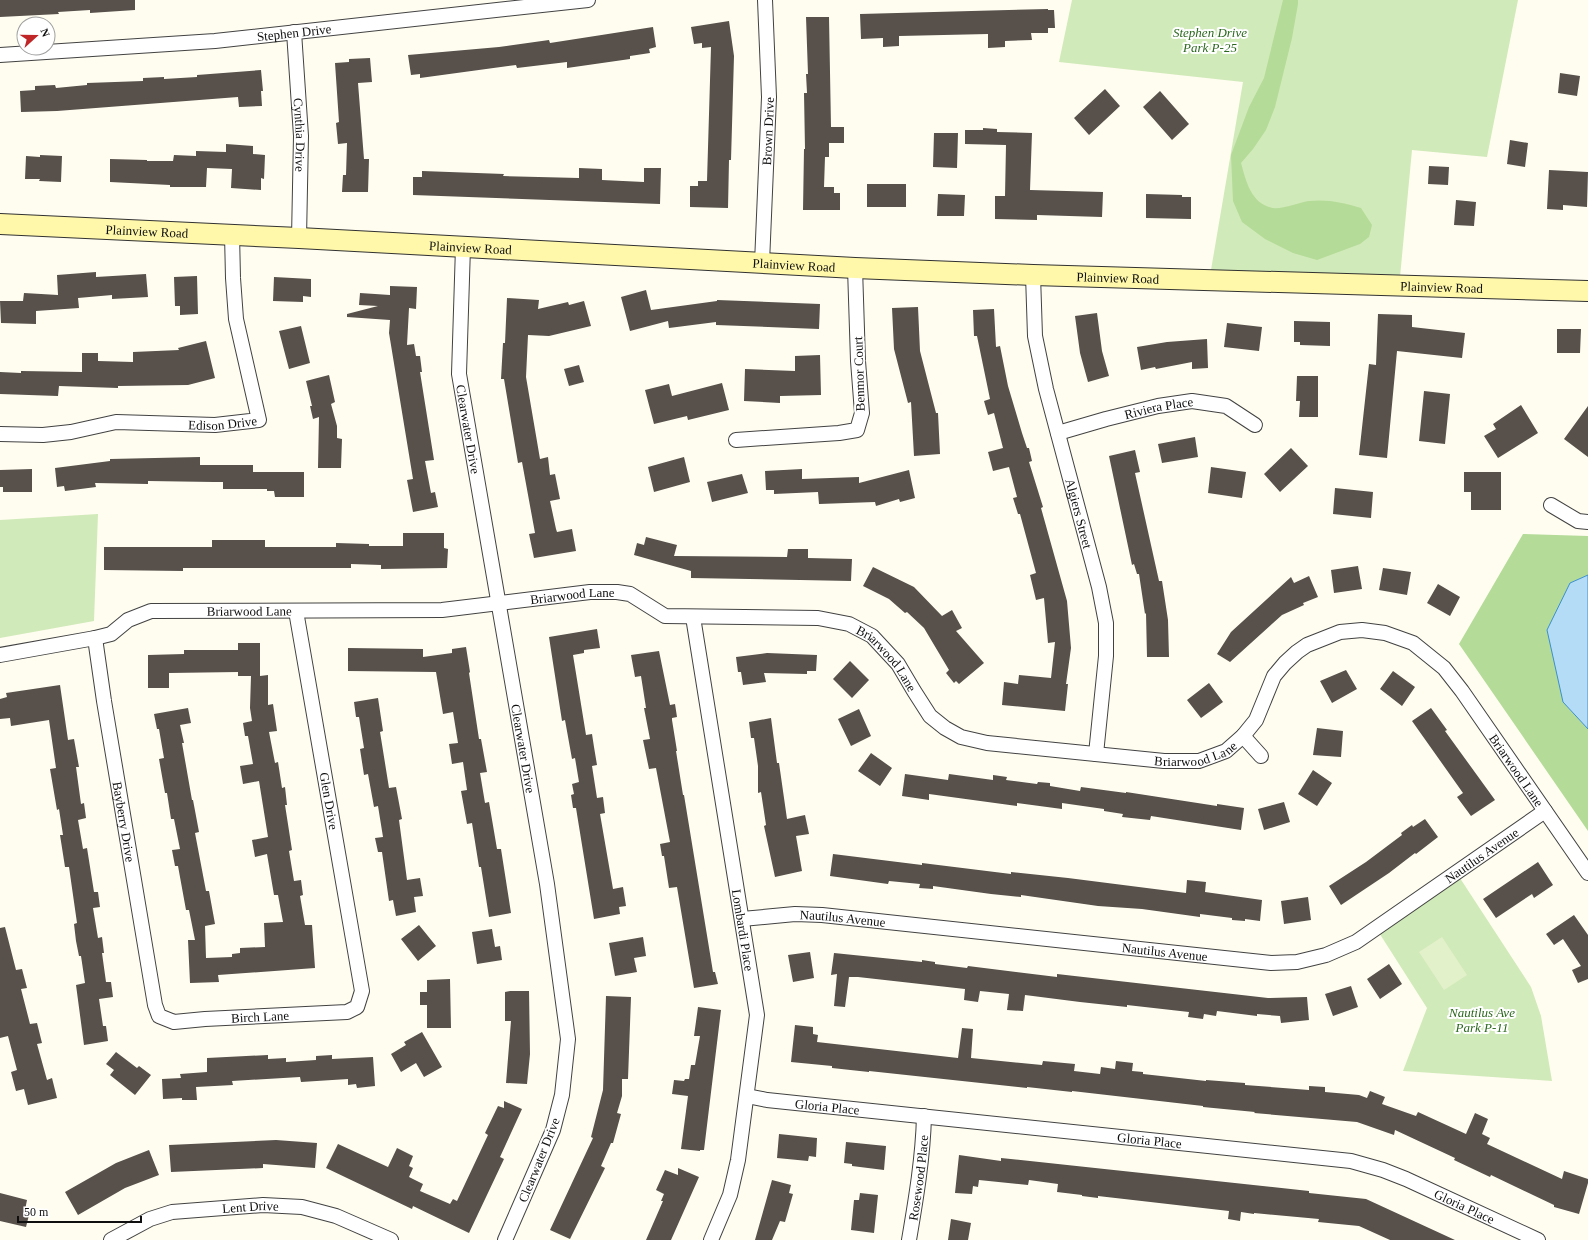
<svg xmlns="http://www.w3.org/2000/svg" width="1588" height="1240" viewBox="0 0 1588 1240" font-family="Georgia,serif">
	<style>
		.green { fill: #d1eab9 }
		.forest { fill: #b4db98 }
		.pitch { fill: #e3f1cb }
		.water { fill: #b4dcf7; stroke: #3b8fcf }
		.building { fill: #57504b }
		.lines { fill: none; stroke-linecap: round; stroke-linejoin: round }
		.minor-casing { stroke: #424242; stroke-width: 16 }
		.secondary-casing { stroke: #313131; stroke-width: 22 }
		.minor { stroke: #fff; stroke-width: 14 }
		.secondary { stroke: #fff8ab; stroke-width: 20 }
		.labels { text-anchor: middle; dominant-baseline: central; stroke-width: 4; stroke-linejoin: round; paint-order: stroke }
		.street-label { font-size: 13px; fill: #0f0f0f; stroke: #fff }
		.park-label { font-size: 13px; font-style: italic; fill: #2b681e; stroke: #fff }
	</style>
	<rect width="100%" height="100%" fill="#fffdf0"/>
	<path class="green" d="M1072,0h446l-31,157 -75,-7 -12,127 -189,-7 32,-188 -184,-20z
		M98,514l-4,107 -94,17v-118z
		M1456,872l75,115 10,29 11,65 -149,-10 24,-63 -51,-80z"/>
	<path class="forest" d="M1283,0h15v4l-6,34 -17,69 -9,23 -13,19 -12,14c5,18 10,41 32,45 7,2 28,-6 36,-7 19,-2 35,2 52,7l11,17 -3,12 -9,7 -43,16 -24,-7 -28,-14 -23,-17 -9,-21 -2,-46 18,-48 15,-29z
		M1523,534l65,2v39l-18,8 -7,119 25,27v102l-129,-187z"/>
	<path class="pitch" d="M1442,937l25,38 -23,15 -25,-38z"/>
	<path class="water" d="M1588,575v154l-25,-27 -16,-72 23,-47z"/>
	<path class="building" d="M0,0h135v10l-45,3v-3l-32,2 1,2 -59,3z
		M1048,9v1h6l1,18h-7v5h-17l1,7 -27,1v6l-17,1v-14l-89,2v10l-16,1v-9l-22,1 -1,-25z
		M806,17h23l2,110h13v16h-15v14h-4l-1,30h10v6h6v17h-37l1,-61h1l-1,-56h3l-1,-19h2z
		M729,21l5,35 -3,104h-2l-1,48 -38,-1v-21h8v-5h9l4,-134 -9,1v-5l-8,1 -3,-17z
		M653,27l3,20 -7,2 1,4 -20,3v3l-63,9v-6l-50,6 -1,-3 -96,13v-4l-9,1 -3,-20 91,-8 50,-7 1,3z
		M370,58l2,24 -14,1 6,76h5l-1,33h-26l1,-17h3l1,-32 -9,1 -2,-21 3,-1 -4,-59 14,-1v-3z
		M261,70l2,21h-2l1,15 -23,1 -1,-10 -181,14 -36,1 -1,-21 15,-1v-4l20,-1 1,3 31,-3v-2l56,-2v-3l21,-1v2l33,-2v-2z
		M1560,73l20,3 -3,20 -19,-3z
		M1105,89l15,17 -31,29 -15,-17z
		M1160,91l29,33 -17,16 -29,-33z
		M983,128l14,1v3l35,1 -2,57 73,2 -1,25 -65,-2v5l-42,-1v-23h10l1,-51 -41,-1v-14h18z
		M934,133h24l-1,35 -24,-1z
		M1510,140l18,3 -3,24 -18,-3z
		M226,144l27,2v8l12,1 -1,24 -3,-1v12l-30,-2 1,-19 -25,-1 -1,19h-36v-2l-60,-3v-23l37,1v1h26l1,-6 22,1v-5l30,1z
		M40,155l22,1 -1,26 -22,-1 1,-2h-15l1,-23 14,1z
		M1429,166l20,1 -1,18 -20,-1z
		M579,168l23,1v11l42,2v-14h17l-1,36 -247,-9v-18h9v-6l82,3 -1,2 76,2z
		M1549,170l39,2 -1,35 -24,-2v5l-16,-1z
		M867,184h39v23h-39z
		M938,194l27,1 -1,21h-27z
		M1146,194l36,1v2h9v22l-45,-1z
		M1456,200l20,2 -2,24 -20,-1z
		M96,272v5l50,-3 2,23 -36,2v-4l-34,3 1,10 -43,3v13l-35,-1 -1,-22h23l1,-8 34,2 -1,-20z
		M197,276l1,38 -18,1v-9h-5l-1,-29z
		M274,277l37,2v18l-8,-1v6l-30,-1z
		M390,286l27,1 -1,22 -7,-1 -2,37 7,-1 2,12h4l2,16h-2l14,88 -9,1 6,32 4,-1 3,15 -25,5 -6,-32 6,-1 -24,-146 1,-13 -43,-3v-3l31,-8 -19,-1 1,-12 30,2z
		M646,290l5,20 66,-9v-1l103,4 -1,25 -103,-4v-3l-47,6 -1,-7 -38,10 -9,-34z
		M507,298l32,2 -1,9 30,-7 1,3 15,-4 7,25 -42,10 -21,-1 -2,42 14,82 8,-2 2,18 5,-1 5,25 -10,2 6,28 1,3 15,-3 4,22 -42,7 -5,-24 6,-1 -13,-71 -4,1 -14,-84h-3l2,-36h2z
		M918,307l2,44 16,62h2l2,41 -26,2 -3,-54 -3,1 -14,-54 -2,-41z
		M994,309l2,38 4,-1 8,40 14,47 5,15h2l3,13 -3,1 14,45 -2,1 26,93 4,47 -5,36h2l-3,27 -63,-6 2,-23 14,2 1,-9 32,3 4,-36 -7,1 -4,-45 -8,2 -6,-25 6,-2 -16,-59h-2l-5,-16 4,-1 -8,-30 -16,4 -5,-19 15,-4 -9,-35 -6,2 -4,-14 6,-2 -13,-63h-3l-1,-26z
		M1097,313l5,38 7,25 -21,6 -8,-29 -5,-37z
		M1378,314l34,1v12l53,6 -3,25 -65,-7 -10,107 -28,-3 10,-91 7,1z
		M1294,321l36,1v24l-30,-1v-3h-6z
		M1227,323l35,4 -3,24 -35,-4z
		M301,326l9,37 -21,6 -10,-38z
		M1557,329h24l-1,24h-23z
		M1207,339l1,29 -16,1v-7l-36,7 -1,-2 -14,3 -4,-23 30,-5z
		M206,341l9,37 -27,7 -70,1v2l-59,-2 -1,10 -58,-2v-22l21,1v-2l61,1v-19h16v8l35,1v-10l46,-2 -1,-2z
		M820,355l1,40 -41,1v7l-36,-2 1,-32 50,2v-15z
		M579,365l5,17 -15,4 -5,-17z
		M329,375l6,27 -4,2 6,22v12l5,1 -1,29h-23l1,-51 -6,2 -3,-13h2l-6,-25z
		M1297,376h21v41h-19l1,-16h-4z
		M722,383l7,27 -41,10 -1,-4 -33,8 -9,-34 24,-6 3,12z
		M1424,391l26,3 -5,50 -26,-3z
		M1521,405l17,28 -40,25 -14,-22 12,-7 -3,-5z
		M1588,406v51l-24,-18z
		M1195,437l3,20 -36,6 -4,-19z
		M1291,448l17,18 -28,26 -16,-18z
		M1135,450l5,22 -5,1 24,108h3l6,39 1,37h-22l-1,-44 -1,1 -6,-40h-2l-3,-10 -2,1 -23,-109z
		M200,457v8h53v7h51v25h-29l-1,-6h-7v-2h-44v-7h-9l-66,-1v3l-53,-1 1,4 -31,4 -1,-5 -7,1 -2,-19 55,-7v-2z
		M684,457l6,25 -36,10 -6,-25z
		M1211,467l35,5 -4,26 -34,-5z
		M32,469v23h-29v-5h-3v-17z
		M802,469v10l57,-2v6l50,-13 6,28 -15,4 -1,-3 -23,7 -1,-4 -56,2 -1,-12 -44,2v-4h-8l-1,-19z
		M1464,472h37v38h-30v-18h-7z
		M742,474l6,19 -36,9 -5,-20z
		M1335,488l38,4 -2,26 -38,-4z
		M403,533h41v15l4,1 -1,19 -66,1v-4l-30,-1v4h-168v3l-79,-1v-23h108v-7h53v7h71v-4l33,1v2h34z
		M646,537l31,8 -3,11 113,1 1,-8h20v9l44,1 -1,22 -160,-3v-7l-57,-16 3,-12 7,2z
		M1358,566l4,23 -28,4 -3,-23z
		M873,567l41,20 28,29 10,-6 10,18 -6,3 28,32 -25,21 -3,-3 -2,2 -8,-10 3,-3 -25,-42 -17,-16 -2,1 -16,-14 -26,-13z
		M1383,568l28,4 -4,23 -28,-5z
		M1309,576l9,21 -15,6 1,2 -22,10 -52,47 -13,-8 14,-22 60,-55 3,6z
		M1438,584l22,13 -10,19 -23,-13z
		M597,629l3,19 -16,2v3l-11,2 13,80 6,-1 2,13 3,18 -5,1 5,32 6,-1 2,16 -5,1 13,75 10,-2 3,19 -7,1 1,7 -26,5 -18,-111h-3l-2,-13 3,-1 -2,-10 7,-2 -4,-24 -3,1 -7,-39 -3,1 -13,-84z
		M238,643h22v33l8,-1v30l5,-1 4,27 -8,1 6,31 3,-1 4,26 3,-1 2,18h-2l7,45 -3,1 5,30 7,-1 2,15 -3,1 5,29h7l3,43 -97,7 1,7 -29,1 -2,-43h7l-6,-30h-3l-8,-44h-3l-3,-16 8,-1 -6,-30h-3l-4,-26h-2l-6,-34 5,-1 -5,-29h-2l-3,-15 34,-6 3,15 -11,2 4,18h-2l10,57h1l6,32 -4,1 11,58h3l6,33 -10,2 1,32 26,-1v-3l8,-1v-5l25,-1 -1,-24 19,-1 -5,-27h-4l-7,-41 -12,3 -3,-17 16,-3 -9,-56 -16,3 -3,-18 13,-2 -5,-28h-3l-2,-13 9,-2 -2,-13 1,-32h-13v-4l-69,1v15h-21v-33l36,-1v-4h54z
		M466,647l4,25 -1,1 10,66h2l6,33 -7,1 5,30 4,-1 8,47h4l10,64 -22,4 -8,-50h-2l-7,-44 -5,1 -6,-33 6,-1 -4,-28 -11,2 -3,-20 9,-1 -5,-31 -10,2 -7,-42 -88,-1v-23l75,1v8l29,-4v-4z
		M659,651l11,54 5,-1 2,13 -5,1v2l5,31h-1l7,44h1l29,177h2l3,12 -24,4 -17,-101 -8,1 -5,-32h-2l-2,-12 10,-2 -14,-74 -7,1 -6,-29 7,-1 -6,-31h2l-5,-32 -6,1 -4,-22z
		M767,653l50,2 -1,16h-9v3l-43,-1 2,9 -23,3 -2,-13h-3l-2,-15z
		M850,661l19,19 -17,18 -19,-19z
		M1346,670l11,19 -25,14 -12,-22z
		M1393,671l22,16 -13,19 -22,-17z
		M1209,683l14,19 -22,16 -14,-18z
		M60,685l8,55 6,-1 5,28h-3l5,37 3,-1 2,15 -8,2 5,29 4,-1 7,44h4l2,15 -7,1 5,30 4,-1 2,16h-2l4,29h5l2,15 -14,2 4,27h3l2,15 -24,4 -8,-60 9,-2 -4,-27h-2l-3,-15 -2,-17 3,-1 -8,-56h-4l-5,-32h3l-4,-26 -2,1 -7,-41 6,-1 -7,-48 -38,6 -1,-8 -10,1v-20l7,-2 -1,-4z
		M378,698l5,33 -3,1 9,56 7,-1 6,32 -3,1 8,60 13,-2 3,18 -9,1 2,15 -20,4 -3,-16 -4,1 -7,-49h-4l-3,-14 8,-1 -5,-31 -4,1 -6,-33 -4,1 -4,-26 4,-1 -5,-31h-3l-2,-15z
		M1431,708l16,22 -2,1 50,69 -24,16 -14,-19 6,-4 -51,-72z
		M859,709l12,27 -20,10 -13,-27z
		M771,718l6,45h2l8,56 18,-4 4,19 -13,2 6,35 -27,6 -11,-51 2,-1 -5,-33 -3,1v-27l-4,-28h-3l-2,-16z
		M1317,728l26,3 -2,26 -28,-2z
		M871,753l21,15 -12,18 -22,-15z
		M1313,770l19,13 -15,23 -19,-12z
		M905,774l43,6 1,-6 44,6v-5l14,2 -1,3 31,4 1,-2 12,1v3l30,5 1,-4 45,6v-1l91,14v-2l27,4 -3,22 -90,-14 -1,4 -28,-3 1,-3 -19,-3v-2l-42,-6v6l-45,-6v3l-88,-12v6l-27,-4z
		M1284,802l6,20 -26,8 -6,-21z
		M1425,819l13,18 -22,17 -1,-1 -26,20 -48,32 -12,-19 37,-24 36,-27 -1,-2 11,-8 1,2z
		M833,854l89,11v-2l89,11v-2l57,6 118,15 1,-13 19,2 -1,10 57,8 -2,21 -15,-2v2l-13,-1v-2l-32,-4v3l-58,-8 -44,-3 -77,-11v2l-30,-3 -58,-8v3l-14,-1 1,-4 -31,-3 -1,3 -58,-8z
		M1538,862l15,23 -19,13 -2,-4 -36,24 -13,-19z
		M1308,897l3,23 -27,4 -3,-23z
		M1574,915l14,20v44l-10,4 -6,-13 9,-4 -18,-27 -9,6 -8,-11z
		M419,925l17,21 -18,15 -17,-22z
		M5,927l11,43 6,-1 5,19 -6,1 9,35 7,-1 5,20 -5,1 10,36 5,-2 5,20 -29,7 -4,-16 -8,2 -5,-19 6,-2 -9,-34 -8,2v-110z
		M492,929l3,18 5,-1 2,14 -25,4 -5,-32z
		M643,937l3,19 -12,2 3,14 -22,4 -6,-33z
		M810,952l4,26 -21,4 -5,-27z
		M834,953l88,9v-2l13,2v2l32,4 1,-2 89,11v-3l211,24 39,-1 2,23 -28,3 -1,-7 -23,-2v2l-40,-5 -1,5 -12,-2 -1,5 -15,-2 1,-5 -62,-7v2l-47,-5 -55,-7 -2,16 -16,-1 2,-16 -29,-3 -2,11 -14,-2 1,-11 -107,-12h-9l-4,30 -11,-1 3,-32 -6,1z
		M1389,964l13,20 -22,15 -13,-20z
		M450,979l1,49h-24v-23h-7v-13h7v-12z
		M1351,986l7,21 -25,9 -8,-22z
		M510,991h19l1,63 -3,30 -21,-1 5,-62h-6v-29z
		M606,996l25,1 -3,82h-6v17l-5,17 4,1 -8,29h-2l-10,23 4,2 -35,71 -20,-9 43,-92 -2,-1 12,-47z
		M698,1007l23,3 -17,140h-4v1l-19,-2 7,-53 -16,-2 2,-14 10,1 1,-2h4l2,-14h4l5,-29h-6z
		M795,1025l18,2v7l5,1 -1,7 141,16 4,-30 11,1 -2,29 71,7 1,-4 32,3 -1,7 26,3 1,-7 14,2 1,-8 17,2 -1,8 11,1v2l63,7v-1l39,3v2l64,5v-4l16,1v5l34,3 8,3 3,-7 15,6 -3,7 34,12 2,-4 48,22 9,-21 13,6 -6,15 8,4 -3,6 75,35 2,-8 24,8v4l-9,31 -25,-7v-2l-63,-30 -1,2 -36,-17 1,-2 -60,-28 -1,5 -37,-13 -103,-9 1,-1 -52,-5v-1l-131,-15v1l-45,-5v1l-9,-1 -149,-16v1l-37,-4v-2l-41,-4z
		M422,1032l20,35 -18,10 -8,-14 -15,9 -10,-18 15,-9 -2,-3z
		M116,1052l21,16 2,-2 12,9 -16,20 -25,-20 4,-5 -8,-6z
		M268,1055v4l18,-1v4l30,-2v-4l16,-1v4l41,-2 2,29 -18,2 -1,-4 -8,1v-6l-47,3 -1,-5 -68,4 1,4 -37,2 1,13h-15v-2l-19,1 -1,-20 19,-1 -1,-4 27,-2v-14z
		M504,1101l18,8 -22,48 4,2 -35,74 -56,-27 -1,3 -86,-41 12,-24 50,23 9,-19 16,8 -4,10 4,2 -4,9 14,7 -3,7 30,13 3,-5 4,2 31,-66 -3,-2 13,-27 6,2z
		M779,1134l38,4 -1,19 -7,-1 -1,5 -31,-3z
		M276,1140l41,3 -2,25 -52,-4v4l-92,4 -2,-27z
		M846,1142l40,4 -2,24 -32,-4v-2l-8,-1z
		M149,1150l10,25 -34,13 -47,27 -13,-23 51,-29z
		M959,1155l42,6v-3l308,33v2l57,6 89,41h-65l-31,-14 -41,-4 1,-3 -65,-6v1l-13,-2 -1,9 -12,-2 1,-8 -131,-15v2l-16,-2v-1l-25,-3 1,-8 -29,-4 -1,5 -49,-5 -1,7 -5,-1 -1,8 -17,-1z
		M678,1168l21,9 -28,63h-25l17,-39h-2l3,-7 -8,-4 9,-20 13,5z
		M772,1180l19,5 -2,8 4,1 -8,28 -5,-1 -8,19h-17z
		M0,1193l27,7 -2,10 5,1 -4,16 -26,-6z
		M860,1193l18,2 -4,38 -23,-3 3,-30h5z
		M951,1219l20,4 -3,17h-20z"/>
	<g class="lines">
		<defs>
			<g id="minor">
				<path id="s1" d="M294,32l7,104 -2,102"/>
				<path id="s2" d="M0,55l215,-14 373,-41"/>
				<path id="s3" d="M463,247l-4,127 88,510 21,155 -6,56 -9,35 -48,110"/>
				<path id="s4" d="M762,263l7,-166 -4,-97"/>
				<path id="s5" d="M1033,275l2,61 11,53 53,198 7,36v33l-10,98"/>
				<path id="s6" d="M1058,433l48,-14 52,-13 34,-5 34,5 29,19"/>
				<path id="s7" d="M0,434l43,1 28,-3 45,-10 99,3 44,-5 -23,-101 -3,-41 -1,-44"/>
				<path d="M736,440l103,-7 18,-3 5,-17 -4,-52 -3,-93"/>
				<path d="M1551,505l27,16 10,1"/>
				<path id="s8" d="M693,617l64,398 -19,145 -8,35 -19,45"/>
				<path id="s9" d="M95,638l9,63 51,304 4,11 15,6 31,-3 142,-7 10,-5 5,-16 -66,-380"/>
				<path id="s10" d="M0,655l95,-17 16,-4 17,-14 23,-9 291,-1 148,-18h27l13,2 35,22 153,2 31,6 23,12 26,28 16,27 16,25 15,12 16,9 26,6 177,18h35l27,-10 17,-15 13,-16 18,-44 11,-13 12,-11 10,-7 33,-13 22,-2 23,3 28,10 31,25 18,23 126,182"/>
				<path d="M1243,736l18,20"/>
				<path id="s11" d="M742,919l53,-5 27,1 449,48 26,-1 29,-7 30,-13 189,-131"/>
				<path id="s12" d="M747,1096l20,4 584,61 32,9 23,9 132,61"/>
				<path id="s13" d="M111,1240l39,-21 22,-7 91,-7 39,2 34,9 55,24"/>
				<path id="s14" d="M909,1240c7,-41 14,-83 15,-124"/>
			</g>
			<g id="secondary">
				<path id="s15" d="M0,224l299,14 556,30 178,7 555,16"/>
			</g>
		</defs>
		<use href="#minor" class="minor-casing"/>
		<use href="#secondary" class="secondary-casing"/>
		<use href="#minor" class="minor"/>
		<use href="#secondary" class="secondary"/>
	</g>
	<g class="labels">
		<g class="street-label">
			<text stroke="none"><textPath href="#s2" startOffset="295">Stephen Drive</textPath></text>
			<text stroke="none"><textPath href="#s4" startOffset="132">Brown Drive</textPath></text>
			<text stroke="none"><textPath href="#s1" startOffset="103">Cynthia Drive</textPath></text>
			<text stroke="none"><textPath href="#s15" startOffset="147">Plainview Road</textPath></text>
			<text stroke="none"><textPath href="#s15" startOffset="471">Plainview Road</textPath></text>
			<text stroke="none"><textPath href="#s15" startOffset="795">Plainview Road</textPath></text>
			<text stroke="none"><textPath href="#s15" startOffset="1119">Plainview Road</textPath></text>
			<text stroke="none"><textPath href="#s15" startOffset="1443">Plainview Road</textPath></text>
			<text transform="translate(859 374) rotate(-92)">Benmor Court</text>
			<text stroke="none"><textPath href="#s6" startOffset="104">Riviera Place</textPath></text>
			<text stroke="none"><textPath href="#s7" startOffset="224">Edison Drive</textPath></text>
			<text stroke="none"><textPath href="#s3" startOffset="183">Clearwater Drive</textPath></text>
			<text stroke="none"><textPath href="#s5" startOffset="244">Algiers Street</textPath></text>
			<text stroke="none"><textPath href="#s10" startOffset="582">Briarwood Lane</textPath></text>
			<text stroke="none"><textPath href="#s10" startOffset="258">Briarwood Lane</textPath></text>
			<text stroke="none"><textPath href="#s10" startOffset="918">Briarwood Lane</textPath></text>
			<text stroke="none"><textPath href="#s3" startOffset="507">Clearwater Drive</textPath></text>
			<text stroke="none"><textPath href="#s10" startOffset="1266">Briarwood Lane</textPath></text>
			<text stroke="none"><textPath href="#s10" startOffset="1709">Briarwood Lane</textPath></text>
			<text transform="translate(329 801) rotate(80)">Glen Drive</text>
			<text stroke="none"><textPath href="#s9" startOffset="186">Bayberry Drive</textPath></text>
			<text stroke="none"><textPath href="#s11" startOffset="773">Nautilus Avenue</textPath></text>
			<text stroke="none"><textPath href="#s11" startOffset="101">Nautilus Avenue</textPath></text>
			<text stroke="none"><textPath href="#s8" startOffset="317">Lombardi Place</textPath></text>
			<text stroke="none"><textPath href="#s11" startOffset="425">Nautilus Avenue</textPath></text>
			<text stroke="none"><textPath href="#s9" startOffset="486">Birch Lane</textPath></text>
			<text stroke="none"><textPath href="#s12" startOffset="81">Gloria Place</textPath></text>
			<text stroke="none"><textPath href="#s12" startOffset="405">Gloria Place</textPath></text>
			<text transform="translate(539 1160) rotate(-68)">Clearwater Drive</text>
			<text stroke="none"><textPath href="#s14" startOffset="63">Rosewood Place</textPath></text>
			<text stroke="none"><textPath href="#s12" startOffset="730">Gloria Place</textPath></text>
			<text stroke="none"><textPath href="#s13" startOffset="146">Lent Drive</textPath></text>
		</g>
		<g class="park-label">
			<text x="1210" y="32">Stephen Drive<tspan x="1210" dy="15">Park P-25</tspan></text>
			<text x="1482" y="1012">Nautilus Ave<tspan x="1482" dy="15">Park P-11</tspan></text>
		</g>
	</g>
	<g transform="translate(36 36) rotate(69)"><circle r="19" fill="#ffffff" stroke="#9f9f9f"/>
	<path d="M0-3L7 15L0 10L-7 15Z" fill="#c02528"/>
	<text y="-6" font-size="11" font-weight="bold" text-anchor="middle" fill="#0f0f0f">N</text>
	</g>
	<path d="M18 1216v6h123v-6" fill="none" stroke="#0f0f0f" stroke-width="2"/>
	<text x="24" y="1216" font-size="12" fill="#0f0f0f" stroke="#ffffff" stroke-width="3" paint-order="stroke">50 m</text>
</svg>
